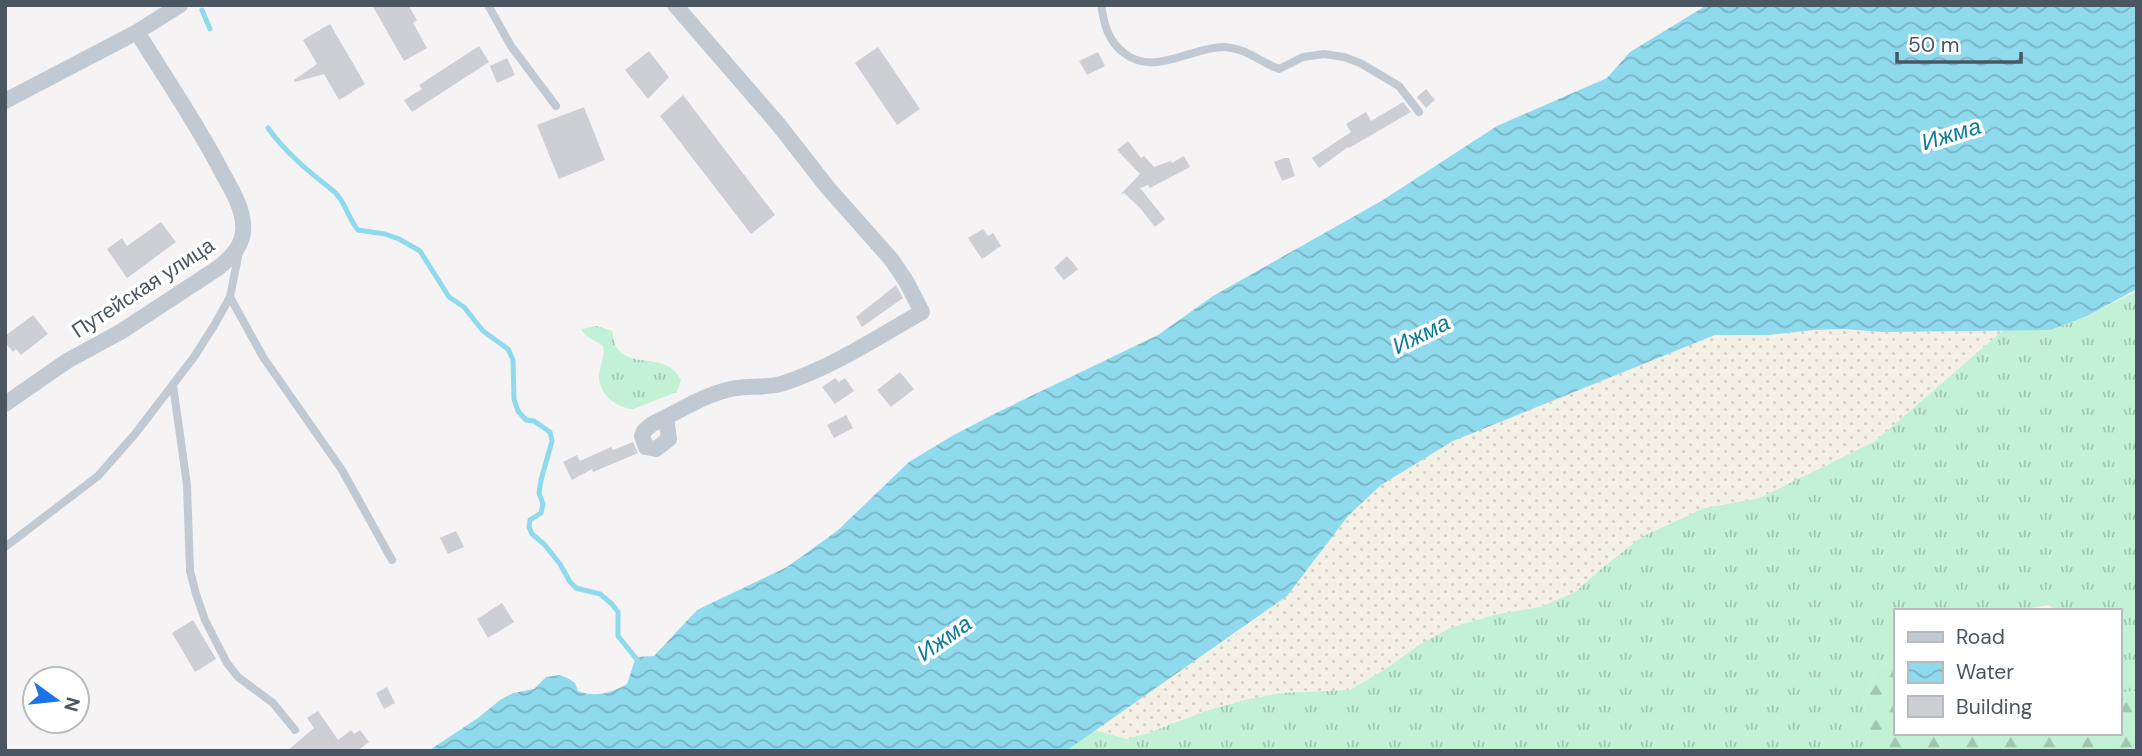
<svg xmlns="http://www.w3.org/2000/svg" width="2142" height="756" viewBox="0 0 2142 756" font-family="'DM Sans',sans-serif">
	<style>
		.grass { fill: url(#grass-tufts) }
		.forest { fill: url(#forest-firs) }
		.sand { fill: url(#sand-dots) }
		.water { fill: url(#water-waves) }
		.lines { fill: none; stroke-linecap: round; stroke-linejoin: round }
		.stream { stroke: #90daee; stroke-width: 5 }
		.building { fill: #cdcfd5 }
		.lane { stroke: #c1cad2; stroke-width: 8 }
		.street { stroke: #c1cad2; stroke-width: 16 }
		.labels { text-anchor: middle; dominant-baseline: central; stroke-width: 7; stroke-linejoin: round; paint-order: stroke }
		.street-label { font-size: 21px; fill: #4a5661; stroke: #fff }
		.water-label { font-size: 23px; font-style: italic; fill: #0c7c9b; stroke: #fff }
	</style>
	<defs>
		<pattern id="grass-tufts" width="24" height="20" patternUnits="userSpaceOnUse" patternTransform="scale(1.75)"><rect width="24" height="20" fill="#c3f1d5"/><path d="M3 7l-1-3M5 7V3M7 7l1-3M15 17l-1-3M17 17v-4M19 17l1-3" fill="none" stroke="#a0c6b0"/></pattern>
		<pattern id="forest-firs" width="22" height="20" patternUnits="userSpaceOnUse" patternTransform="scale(1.75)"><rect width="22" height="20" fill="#c3f1d5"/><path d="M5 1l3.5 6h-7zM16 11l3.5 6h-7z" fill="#a0c6b0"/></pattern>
		<pattern id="sand-dots" width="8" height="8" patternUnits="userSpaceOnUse" patternTransform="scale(1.75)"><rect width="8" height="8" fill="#f5f0e5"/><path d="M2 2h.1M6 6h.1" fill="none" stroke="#d4d0c7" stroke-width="1.8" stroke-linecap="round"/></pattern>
		<pattern id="water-waves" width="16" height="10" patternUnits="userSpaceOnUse" patternTransform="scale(1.75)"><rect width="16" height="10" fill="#90daee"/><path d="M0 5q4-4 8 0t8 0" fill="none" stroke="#78b4c4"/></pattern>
	</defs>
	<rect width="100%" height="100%" fill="#f5f3f3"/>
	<path class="grass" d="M2137,291v400l-18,2v-82h-63l-7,-6 -38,6h-116v48l-19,11 -13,30 7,32 -6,19h-798l29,-21 32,9 21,-6 57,-22 43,-12 136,-29 36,-26 32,-17 45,-13 43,-7 35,-15 28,-25 40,-31 61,-28 55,-10 116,-57 128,-111h49l35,-14z
		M597,326l15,5c2,6 1,12 5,17 16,22 48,2 64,32l-4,12 -44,17c-17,-1 -35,-16 -34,-34 1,-11 7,-19 4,-29l-18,-11 -4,-6z"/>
	<path class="forest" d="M1895,659v74h224v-40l18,-2v60h-273l6,-19 -7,-32 13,-30z"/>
	<path class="sand" d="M1843,329l40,3 120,-2 -128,111 -116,57 -55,10 -61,28 -40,31 -28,25 -35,15 -43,7 -45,13 -32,17 -36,26 -34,20 -68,3 -34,6 -43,12 -57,22 -21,6 -32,-9 106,-74 41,-26 45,-34 61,-80 33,-31 71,-44 263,-106h53l46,-5z"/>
	<path class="water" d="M1707,5h430v284l-50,27 -36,14 -168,2 -40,-3 -29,1 -46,5h-53l-262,106 -72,44 -33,31 -61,80 -221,155h-638l50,-33 22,-18 13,-7 21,-4 12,-12 14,-2 9,4 6,4 3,8c17,7 33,2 49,-7l9,-27 18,-1 43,-46 90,-43 50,-36 72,-69 43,-26 44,-23 162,-78 55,-39 170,-96 114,-74 110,-48 23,-26z"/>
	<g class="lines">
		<path class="stream" d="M202,10l8,19
			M268,128c17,24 40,43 63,61 13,9 17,29 27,41l27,4 14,5 21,12 29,46 15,10 19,24 25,18 5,11 1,39 4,12 8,9 8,1 16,11 2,9 -11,39 -2,13 4,11 -2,9 -11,7 -1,7 3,7 12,10 16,20 10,18 6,6 24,6 12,10 6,8v24l21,26"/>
	</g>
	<path class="building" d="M372,5h36l9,15 -4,3 14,25 -23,13z
		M330,24l35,60 -26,16 -15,-26 -29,8 -1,-2 23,-16 -14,-24z
		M479,46l10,16 -77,50 -8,-12 18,-11 -3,-4z
		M878,47l42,62 -23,16 -42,-62z
		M649,51l20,26 -21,22 -23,-29z
		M1098,52l7,14 -18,9 -8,-14z
		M507,58l8,17 -18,8 -7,-17z
		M1426,89l9,11 -9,8 -9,-11z
		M683,95l92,120 -24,19 -91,-118z
		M1403,102l8,10 -62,36 -1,-1 -29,21 -7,-10 39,-26 -5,-8 20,-12 5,9z
		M584,107l21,53 -46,19 -22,-54z
		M1128,141l13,17 3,-2 10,11 17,-6 1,2 12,-7 6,11 -40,21 -2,-3 -8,3 25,31 -10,8 -15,-19 -16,-15 -4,2 20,-21 -23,-24z
		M1284,158h5l6,18 -13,5 -8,-19z
		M161,222l15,20 -49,36 -20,-29 15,-11 5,8z
		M983,229l5,7 5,-3 8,13 -19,13 -14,-21z
		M1067,256l11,13 -14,11 -10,-12z
		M896,285l7,13 -41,29 -6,-10z
		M33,315l15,19 -27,21 -5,-6 -3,3 -8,-10v-6z
		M900,372l14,17 -23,18 -14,-17z
		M835,378l4,4 6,-4 9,13 -19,13 -13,-17z
		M846,415l7,13 -19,10 -7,-13z
		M633,442l5,11 -45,19 -1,-3 -20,11 -9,-18 14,-7 3,6 31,-14 2,3z
		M456,531l8,16 -16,7 -8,-16z
		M502,603l12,19 -26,16 -11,-19z
		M193,620l23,39 -21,13 -23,-39z
		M387,687l8,16 -11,6 -8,-16z
		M318,711l20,29 13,-10 3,4 6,-4 9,12 -12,9h-70l27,-23 -7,-10z"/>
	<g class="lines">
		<path class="lane" d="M488,5l23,41 45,60
			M1101,5c3,19 7,36 23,48 30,24 67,-6 100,-6 22,1 36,15 55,22l24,-12 21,-3 20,3 16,6 39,23 20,26
			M230,297l33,60 79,113 50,90
			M173,385l14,100 3,86 6,23 9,26 22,43 11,14 35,26 22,27
			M5,547l93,-71 37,-42 59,-77 21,-33 15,-27 9,-45"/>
		<path class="street" d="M5,101l132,-69 43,-27
			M5,404l62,-43 55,-30 96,-63c14,-11 27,-24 25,-44 -1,-18 -12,-35 -20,-50 -25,-49 -57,-95 -86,-142
			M666,417l3,22 -13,10 -10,-2 -4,-11 2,-5 8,-7c26,-12 51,-29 79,-35 18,-4 35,0 53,-6 49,-16 94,-46 138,-71l-16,-31 -15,-22 -63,-71 -50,-64 -103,-119"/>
	</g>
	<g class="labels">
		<g class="street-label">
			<text transform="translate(143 288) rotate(-33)">Путейская улица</text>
		</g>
		<g class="water-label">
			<text transform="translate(1951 134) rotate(-17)">Ижма</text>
			<text transform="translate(1421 334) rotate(-26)">Ижма</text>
			<text transform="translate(944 638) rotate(-35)">Ижма</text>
		</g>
	</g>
	<rect width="2142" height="756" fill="none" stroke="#4a5661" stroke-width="14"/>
	<rect x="1894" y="609" width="228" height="126" fill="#ffffff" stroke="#b7bbc0" stroke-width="2"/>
	<rect x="1908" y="632" width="35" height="10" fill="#c1cad2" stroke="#b7bbc0" stroke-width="2"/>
	<text x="1956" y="644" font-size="21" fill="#4a5661">Road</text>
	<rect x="1908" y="662" width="35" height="21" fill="url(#water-waves)" stroke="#b7bbc0" stroke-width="2"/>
	<text x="1956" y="679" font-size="21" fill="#4a5661">Water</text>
	<rect x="1908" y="696" width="35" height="21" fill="#cdcfd5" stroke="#b7bbc0" stroke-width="2"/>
	<text x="1956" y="714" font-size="21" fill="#4a5661">Building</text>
	<g transform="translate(56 700) rotate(105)"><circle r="33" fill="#ffffff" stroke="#b7bbc0" stroke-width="2"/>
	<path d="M0-5L12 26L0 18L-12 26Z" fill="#1a73e8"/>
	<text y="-10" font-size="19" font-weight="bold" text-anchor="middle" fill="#4a5661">N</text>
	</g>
	<path d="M1897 52v10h124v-10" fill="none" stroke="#4a5661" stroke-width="3.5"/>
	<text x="1908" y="52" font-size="21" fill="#4a5661" stroke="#ffffff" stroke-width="5" paint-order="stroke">50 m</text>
</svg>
